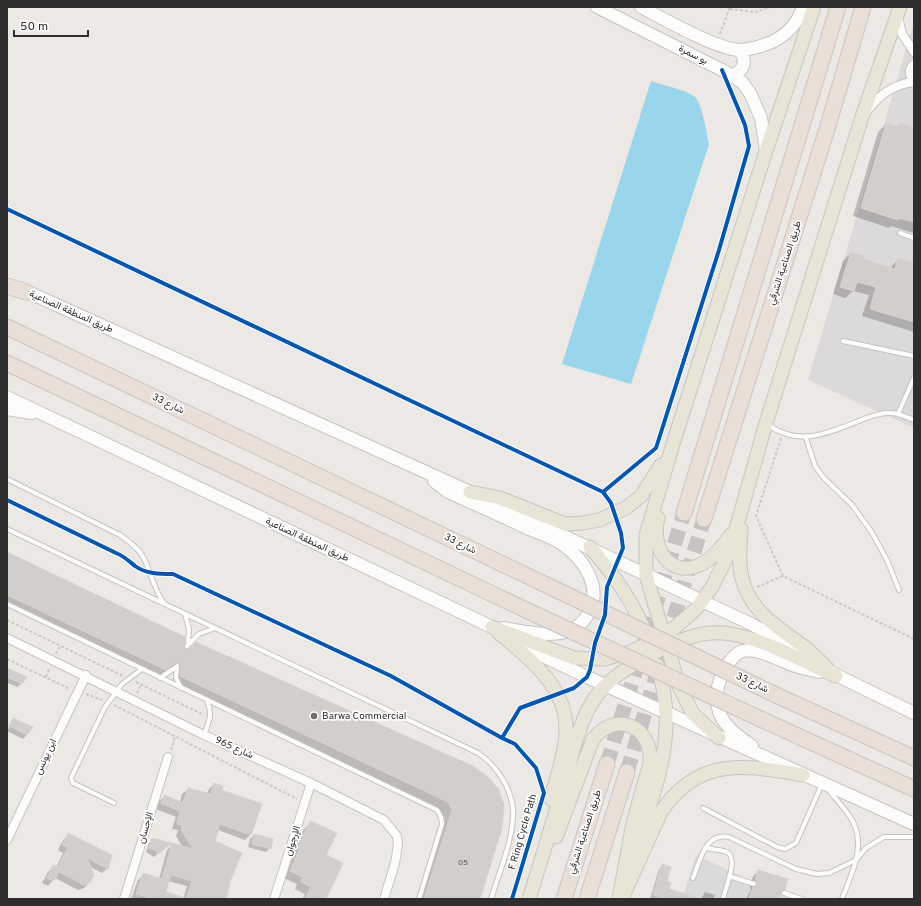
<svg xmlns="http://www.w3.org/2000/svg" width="921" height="906" viewBox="0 0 921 906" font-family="Overpass,Vazirmatn,sans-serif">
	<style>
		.industrial { fill: #dcd9db }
		.water { fill: #99d6ec }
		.shadow { fill: #0003; fill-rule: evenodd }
		.building { fill: #d1cecb; stroke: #d7d4d0 }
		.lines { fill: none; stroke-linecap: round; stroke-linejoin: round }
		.highway-tunnel { stroke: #c6c3c0; stroke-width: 15; stroke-dasharray: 15 8; stroke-linecap: butt }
		.lane-casing { stroke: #c5c4c5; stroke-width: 6 }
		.street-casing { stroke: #c5c4c5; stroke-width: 10 }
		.secondary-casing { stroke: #c5c4c5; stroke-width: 14 }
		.primary-casing { stroke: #c6c5c4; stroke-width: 15 }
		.highway-casing { stroke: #c6c5c4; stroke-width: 17 }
		.path { stroke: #c9c9c8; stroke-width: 2; stroke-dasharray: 3 2; stroke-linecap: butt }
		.lane { stroke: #fcfcfb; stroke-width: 4 }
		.street { stroke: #fcfcfb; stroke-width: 8 }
		.secondary { stroke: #fcfcfb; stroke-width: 12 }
		.primary { stroke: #e8e4d6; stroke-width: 13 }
		.highway { stroke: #eadfd6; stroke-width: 15 }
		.highway-bridge-casing { stroke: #c6c5c4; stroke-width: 17; stroke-linecap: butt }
		.highway-bridge { stroke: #eadfd6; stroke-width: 15 }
		.cycleway-casing { stroke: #fff; stroke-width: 6 }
		.cycleway { stroke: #0057b8; stroke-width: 4 }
		.poi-dot { fill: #706f6e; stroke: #fff; stroke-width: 1.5 }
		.labels { text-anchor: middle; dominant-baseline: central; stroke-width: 3.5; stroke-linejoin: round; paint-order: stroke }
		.number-label { font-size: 8px; fill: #585857 }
		.street-label { font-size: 10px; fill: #2e2e2e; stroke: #fff }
		.poi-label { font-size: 10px; fill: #2e2e2e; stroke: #fff; text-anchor: start }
	</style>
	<rect width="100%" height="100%" fill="#ece8e4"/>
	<path class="industrial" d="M914,23v405l-106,-48z
		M696,855l94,44h-108z"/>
	<path class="water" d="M651,81c10,4 38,9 45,17 6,7 11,36 13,46l-78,240 -69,-20z"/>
	<path class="shadow" d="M886,124l28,6v103l-23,-7 -2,2 -36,-12 25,-84z
		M851,253l11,7 28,8 8,-8 16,4v68l-52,-16 7,-21 -16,-4 -8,7 -12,-4 10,-33z
		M7,554l176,93 2,3 290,118 4,131h-59l25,-81 -5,-8 -267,-126 1,-11 -3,-3h-4l-9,6 -151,-71z
		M7,670l14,14 -4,3 -9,-4 -1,4z
		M14,719l13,16 -4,4 -16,-8z
		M214,784l36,51 -5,5 -27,-10 -4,12 13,42 -2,15h-94l7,-19 6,-6 15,5 8,-29 5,-5 11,3 -7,-12 2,-6 -6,-1 4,-12 -20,-8 3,-8 6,-5 15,6 2,-8 6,-5 19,5 2,-5zM168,881l19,5 -4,13 -18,-6z
		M311,822l14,34v43h-23l3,-5 -10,-5 2,-5 -13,-6 10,-23 -2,-1 12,-25z
		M68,835l40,33 -6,5 -12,-6 -1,16 -5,5 -6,2 -23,-12 -7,8 -6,-3 6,-11 6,-6 2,2 7,-15 -5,-3 5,-10z
		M254,835l16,13 -4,4 -18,-5 2,-8z
		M153,839l13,8 -12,10 -8,-5 3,-9z
		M663,865l5,24 31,10h-49l9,-30z
		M758,871l26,18 -4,4 1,6h-35l5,-9 -1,-3 3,-11z
		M705,892l10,3 -2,4h-12z"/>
	<path class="building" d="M886,123l11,4 3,-4 14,5v94l-15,-4 -1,2 -37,-12z
		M851,252l14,4 -1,3 31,10 3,-11 16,5v59l-44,-13 6,-22 -19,-5 -3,9 -14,-4z
		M7,552l178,85 -1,10 2,2h3l7,-7 279,125 15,12 9,11 5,15 -2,23 -22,71h-56l28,-89 -4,-8 -268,-126v-10l-1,-3h-4l-9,7 -159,-75z
		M7,668l20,9 -5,7 -15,-7z
		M13,718l20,9 -6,8 -18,-9z
		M214,783l9,3 -1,4 40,14 -11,31 -31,-11 -5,17 27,12 -13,31h1l-4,15h-40l6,-18 -21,-6 -5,17 16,5v2h-35l1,-2 -12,-3 7,-21 19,6 10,-36 21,6 -12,-19 1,-5 -5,-1 3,-13 -19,-8 4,-8 18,8 5,-15 23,6z
		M310,821l27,12 -11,22 17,8 -17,36h-21l6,-12 -10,-5 2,-5 -13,-6 10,-23 -2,-1z
		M68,833l44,22 -4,14 -21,-11 7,17 -4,8 -6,2 -25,-13 -5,9 -7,-3 6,-13 5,2 10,-20 -6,-2z
		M254,834l19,5 -2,10 -19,-5z
		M152,838l20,5 -14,11 -3,-4 -6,-2z
		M662,864l9,3 -4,14 4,2 -2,6 27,8v2h-29l-14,-4z
		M758,870l30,9 -3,11 -4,2 1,7h-33l4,-12 4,-2 -2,-4z"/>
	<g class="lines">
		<path class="highway-tunnel" d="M607,764l77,-251
			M627,772l77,-253"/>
		<defs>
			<path id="lane" d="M900,233l14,5
				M843,341l71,15
				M898,414l16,-36
				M768,425c32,22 61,8 93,-5 9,-3 19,-8 30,-7 8,0 15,4 23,7
				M806,438l9,28 8,11 29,28 19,26 16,29 12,30
				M7,479l113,56c7,5 14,10 20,17 11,15 12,36 24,51
				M7,529l471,224c20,13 37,40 35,65 -2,27 -14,55 -22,81
				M7,604l430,206 4,7 1,7 -23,75
				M185,614l4,15 -1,13
				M187,646l12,-12 16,-6
				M177,666l-1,12 5,10
				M160,678l16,-11
				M204,735c5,-13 9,-21 3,-34
				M828,789c8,11 19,21 25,33 13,25 -2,53 -11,77
				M114,803l-41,-20 -2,-5 34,-71 17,-23 20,-15
				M703,808l74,39 8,2 11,-6 26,-59
				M705,848c7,1 16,2 22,4 12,6 -2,37 -4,47
				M729,876l25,8
				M693,878c7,-17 12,-46 36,-41l67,32 21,5 12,-1 27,-13 10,-12 18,-11h30
				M784,893l18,6"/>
			<path id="street" d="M898,17l4,17 12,18
				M914,64c-6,5 -5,12 0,16
				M868,110c12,-16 26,-26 46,-28
				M7,638l197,97 107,48 73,37 13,16 1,9 -3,18 -11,36
				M7,840l79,-165
				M124,899l44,-142
				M274,899l37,-116"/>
			<path id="secondary" d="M597,7l125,63 20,12 8,11 11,25 5,33
				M641,7c23,12 73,41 98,43 11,0 23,-4 33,-8 16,-8 25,-18 31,-35
				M733,75c12,-5 14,-15 6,-25
				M19,288l451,204 279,131 30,16 30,20
				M7,397l485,230 49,28 46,22 327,147
				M7,409l25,4
				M434,481l14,11c27,12 54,24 81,37 10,4 23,8 33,15 23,16 42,45 25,72 -5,8 -12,13 -21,16 -19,5 -44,-1 -63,-4
				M828,671l86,42
				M752,746c-22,-15 -40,-29 -34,-59 2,-7 3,-14 8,-20 4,-6 9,-14 17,-16 15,-4 41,12 56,16 6,2 14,3 20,5"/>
			<path id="primary" d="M470,492l30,6 65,26 18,-1 16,-3 27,-12 15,-12 20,-31
				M658,518c-7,24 7,57 36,49 16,-4 28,-20 37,-32
				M741,529c-1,16 -3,33 1,49 8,35 39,51 65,71 7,6 14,13 20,19
				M590,547c25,29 44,56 58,92
				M492,627l82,31 30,1 26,-7 35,-16 31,-27 16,-22 15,-30 9,-28 30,-106 96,-306 38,-110
				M499,633c30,25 68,54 67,97 -1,24 -9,46 -15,69
				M719,738l-26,-24 -14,-28 -33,-111v-40l27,-91 93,-293 48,-144
				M556,837l37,-98c23,-29 60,-13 57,24l-17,60 -14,76
				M634,853c21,-66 46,-118 23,-188
				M624,894l37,-82c37,-56 85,-47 142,-37
				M529,899c12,-39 24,-77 35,-116 10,-32 16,-73 41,-97 16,-16 40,-29 61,-39 22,-11 44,-18 70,-12 34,7 68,27 100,41"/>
			<path id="highway" d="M7,286l19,6
				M7,327l531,254
				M7,363l519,247
				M684,513l154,-506
				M704,519l123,-390 36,-122
				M778,696l136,62
				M765,721l149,68
				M564,899l43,-135
				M587,899l40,-127"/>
		</defs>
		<use href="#lane" class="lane-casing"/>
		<use href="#street" class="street-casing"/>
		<use href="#secondary" class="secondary-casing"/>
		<use href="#primary" class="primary-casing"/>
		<use href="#highway" class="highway-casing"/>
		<path class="path" d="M730,9l25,3 16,-5
			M720,34l10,-27
			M781,438l-25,78 27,60 131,63
			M757,587l26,-11
			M7,620l116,56
			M56,654l4,-8
			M7,659l63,30
			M46,677l3,-8
			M136,682l68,33
			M137,693l4,-8
			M86,694l16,6
			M114,705l183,94
			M171,750l4,-13"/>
		<use href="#lane" class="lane"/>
		<use href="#street" class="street"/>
		<use href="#secondary" class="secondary"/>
		<use href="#primary" class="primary"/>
		<use href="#highway" class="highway"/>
		<defs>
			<path id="highway-bridge" d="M538,581l240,115
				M526,610l239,111"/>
		</defs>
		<use href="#highway-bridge" class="highway-bridge-casing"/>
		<use href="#highway-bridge" class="highway-bridge"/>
		<defs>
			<path id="cycleway" d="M7,209l596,283
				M7,500l109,53c8,3 13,8 19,13 11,8 25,8 38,8l218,102 111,62 18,-30 54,-20 13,-11 3,-7 5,-27 10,-28 2,-28 16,-39 -2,-15 -10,-30 -8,-11 53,-44 63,-198 30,-104 -4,-21 -23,-55
				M502,738l13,6 21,24 8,25 -32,106"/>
		</defs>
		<use href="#cycleway" class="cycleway-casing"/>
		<use href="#cycleway" class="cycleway"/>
	</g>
	<circle class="poi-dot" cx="314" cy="716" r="4"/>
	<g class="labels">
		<g class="number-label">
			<text x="463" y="863">05</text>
		</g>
		<g class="street-label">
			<text transform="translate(693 55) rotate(27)">بو سمرة</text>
			<text transform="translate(785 263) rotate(-72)">طريق الصناعية الشرقي</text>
			<text transform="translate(71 312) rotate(24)">طريق المنطقة الصناعية</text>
			<text transform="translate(168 404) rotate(26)">شارع 33</text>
			<text transform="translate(307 540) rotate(25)">طريق المنطقة الصناعية</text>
			<text transform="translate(460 544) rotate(26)">شارع 33</text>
			<text transform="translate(752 683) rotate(25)">شارع 33</text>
			<text transform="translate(234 748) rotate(24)">شارع 965</text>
			<text transform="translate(46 757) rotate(-65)">ابن يونس</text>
			<text transform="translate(146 828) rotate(-73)">الإحسان</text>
			<text transform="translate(523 832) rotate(-74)">F Ring Cycle Path</text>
			<text transform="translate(585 832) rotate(-72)">طريق الصناعية الشرقي</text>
			<text transform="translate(293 841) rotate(-72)">الإرجوان</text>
		</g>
		<g class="poi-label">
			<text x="322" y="716">Barwa Commercial</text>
		</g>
	</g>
	<rect width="921" height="906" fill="none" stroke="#2e2e2e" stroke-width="16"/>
	<path d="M14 30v6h74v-6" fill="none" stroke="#2e2e2e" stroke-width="2"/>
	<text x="20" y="30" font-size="12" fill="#2e2e2e" stroke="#ffffff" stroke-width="3" paint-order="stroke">50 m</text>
</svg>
